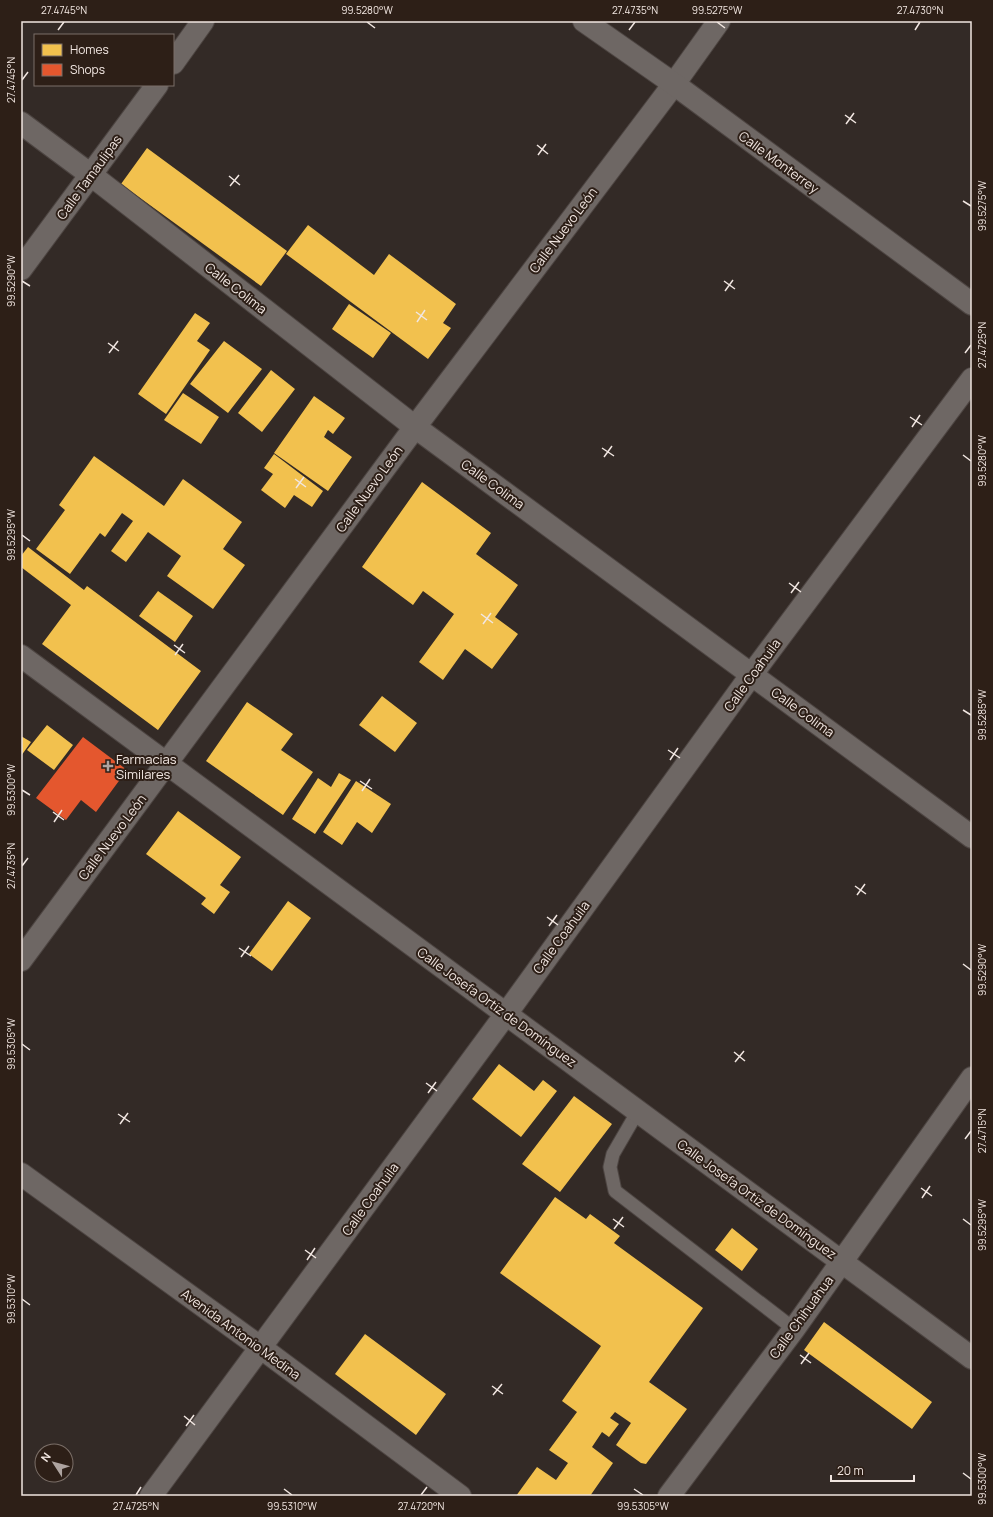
<svg xmlns="http://www.w3.org/2000/svg" width="993" height="1517" viewBox="0 0 993 1517" font-family="Manrope,sans-serif">
	<style>
		.homes { fill: #f2c14e }
		.shops { fill: #e4572e }
		.lines { fill: none; stroke-linecap: round; stroke-linejoin: round }
		.lane-casing { stroke: #4d4542; stroke-width: 15 }
		.street-casing { stroke: #4d4542; stroke-width: 24 }
		.secondary-casing { stroke: #4d4542; stroke-width: 24 }
		.lane { stroke: #6e6764; stroke-width: 13 }
		.street { stroke: #6e6764; stroke-width: 22 }
		.secondary { stroke: #6e6764; stroke-width: 22 }
		.ticks { fill: none; stroke: #f1e6e1; stroke-width: 1.5 }
		.poi-dot { fill: #aea4a0; stroke: #2d1f17; stroke-width: 1.5 }
		.labels { text-anchor: middle; dominant-baseline: central; stroke-width: 4; stroke-linejoin: round; paint-order: stroke }
		.street-label { font-size: 13px; fill: #f1e6e1; stroke: #2d1f17 }
		.poi-label { font-size: 13px; fill: #f1e6e1; stroke: #2d1f17; text-anchor: start }
		.neatline { fill: none; stroke: #f1e6e1; stroke-width: 1.5 }
		.ticks-label { font-size: 10px; text-anchor: middle; fill: #f1e6e1 }
	</style>
	<rect width="100%" height="100%" fill="#332a26"/>
	<path class="homes" d="M147,148l140,103 -26,35 -140,-102z
		M308,225l66,50 15,-21 67,50 -13,19 8,5 -23,31 -142,-105z
		M349,304l42,29 -18,25 -41,-29z
		M195,313l15,10 -13,18 13,9 -44,64 -28,-20z
		M224,341l38,28 -34,44 -38,-29z
		M271,370l24,19 -33,43 -24,-19z
		M183,393l36,24 -18,27 -37,-24z
		M314,396l31,22 -12,16 -5,-4 -4,7 28,20 -24,34 -54,-38z
		M274,454l49,37 -11,16 -18,-12 -9,13 -24,-18 12,-16 -9,-6z
		M94,456l70,50 19,-27 59,43 -19,27 22,16 -32,44 -46,-33 14,-20 -33,-24 -22,30 -15,-11 22,-30 -11,-8 -17,24 -5,-4 -30,41 -34,-25 29,-39 -6,-5z
		M422,482l69,51 -15,21 42,31 -23,32 23,17 -26,35 -27,-20 -22,31 -24,-18 35,-48 -31,-23 -10,14 -51,-38z
		M28,547l56,43 3,-4 114,85 -43,59 -116,-86 29,-39 -50,-38v-11z
		M158,591l35,25 -18,26 -36,-26z
		M382,696l35,27 -22,29 -36,-27z
		M247,702l46,32 -12,16 32,22 -30,43 -77,-54z
		M47,725l26,20 -19,25 -27,-20z
		M21,736l10,6 -10,14z
		M339,773l12,7 -36,54 -23,-15 26,-41 13,9z
		M356,781l35,23 -19,29 -15,-11 -15,23 -19,-13z
		M178,811l63,46 -21,28 10,7 -16,22 -13,-10 5,-6 -60,-44z
		M288,901l23,17 -39,53 -23,-17z
		M499,1064l35,27 9,-11 14,11 -36,46 -49,-38z
		M574,1096l38,28 -52,68 -38,-28z
		M555,1197l31,22 4,-5 30,22 -6,7 89,65 -54,74 38,27 -41,55 -5,-1 -25,-18 15,-22 -16,-11 -5,6 9,6 -10,13 -7,-5 -10,15 21,16 -23,33h-74l21,-29 19,13 12,-17 -19,-13 28,-38 -15,-11 39,-55 -101,-73z
		M732,1228l26,21 -16,22 -27,-21z
		M824,1322l108,80 -20,27 -108,-79z
		M365,1334l81,60 -30,41 -81,-61z"/>
	<path class="shops" d="M83,737l44,33 -31,42 -15,-12 -15,20 -30,-22z"/>
	<g class="lines">
		<defs>
			<path id="lane" d="M638,1111l-25,43 -3,13 5,24 179,138"/>
			<path id="street" d="M173,63l30,-42
				M21,123l70,52 324,252 557,410
				M21,269l136,-184
				M21,656l951,702
				M21,960l394,-533 259,-343 45,-63
				M21,1174l239,173 200,149
				M151,1496l355,-482 246,-340 220,-295
				M669,1496l125,-167 178,-251"/>
			<path id="secondary" d="M584,21l90,63 298,220"/>
		</defs>
		<use href="#lane" class="lane-casing"/>
		<use href="#street" class="street-casing"/>
		<use href="#secondary" class="secondary-casing"/>
		<use href="#lane" class="lane"/>
		<use href="#street" class="street"/>
		<use href="#secondary" class="secondary"/>
	</g>
	<path class="ticks" d="M367,22l8,6M717,22l8,6M58,30l6,-8M629,30l6,-8M915,30l5,-8M22,80l6,-8M845,115l11,8M846,124l8,-11M537,145l11,9M538,155l8,-11M229,176l11,9M230,186l9,-11M963,201l8,5M22,281l8,5M724,281l11,8M725,291l8,-11M416,312l11,8M417,322l8,-12M108,343l11,8M109,353l9,-12M965,353l6,-8M910,417l12,8M912,427l8,-12M602,448l12,8M963,455l8,6M604,457l8,-11M295,479l11,8M296,488l8,-11M22,535l8,6M789,583l12,9M791,593l8,-11M481,614l12,9M483,624l8,-11M174,645l11,8M175,655l8,-11M963,710l8,5M668,750l12,8M670,760l8,-12M360,781l12,8M22,790l8,5M362,791l8,-12M53,812l11,8M54,822l8,-12M22,866l6,-8M855,886l11,8M857,895l8,-11M547,917l11,8M549,926l8,-11M239,948l12,8M241,957l8,-11M963,964l8,6M22,1044l8,6M734,1052l11,9M735,1062l9,-11M426,1083l11,8M428,1093l8,-11M118,1114l12,8M120,1124l8,-11M965,1139l6,-8M921,1188l11,8M922,1198l8,-12M613,1219l11,8M963,1219l8,6M614,1229l9,-12M305,1250l11,8M307,1260l8,-12M22,1299l8,6M800,1355l11,8M801,1364l8,-11M492,1386l11,8M493,1395l9,-11M184,1416l11,9M186,1426l8,-11M963,1473l8,6M284,1489l8,6M634,1489l9,6M136,1495l5,-8M421,1495l6,-8"/>
	<path class="poi-dot" d="M106 760h4v4h4v4h-4v4h-4v-4h-4v-4h4z"/>
	<g class="labels">
		<g class="street-label">
			<text transform="translate(779 162) rotate(36)">Calle Monterrey</text>
			<text transform="translate(89 177) rotate(-54)">Calle Tamaulipas</text>
			<text transform="translate(563 230) rotate(-53)">Calle Nuevo León</text>
			<text transform="translate(236 288) rotate(38)">Calle Colima</text>
			<text transform="translate(493 484) rotate(36)">Calle Colima</text>
			<text transform="translate(369 489) rotate(-54)">Calle Nuevo León</text>
			<text transform="translate(752 675) rotate(-54)">Calle Coahuila</text>
			<text transform="translate(803 712) rotate(36)">Calle Colima</text>
			<text transform="translate(112 837) rotate(-53)">Calle Nuevo León</text>
			<text transform="translate(561 937) rotate(-54)">Calle Coahuila</text>
			<text transform="translate(497 1007) rotate(36)">Calle Josefa Ortiz de Domínguez</text>
			<text transform="translate(370 1199) rotate(-54)">Calle Coahuila</text>
			<text transform="translate(757 1199) rotate(36)">Calle Josefa Ortiz de Domínguez</text>
			<text transform="translate(801 1317) rotate(-54)">Calle Chihuahua</text>
			<text transform="translate(241 1334) rotate(36)">Avenida Antonio Medina</text>
		</g>
		<g class="poi-label">
			<text x="116" y="759">Farmacias<tspan x="116" dy="15">Similares</tspan></text>
		</g>
	</g>
	<rect width="993" height="1517" fill="none" stroke="#2d1f17" stroke-width="44"/>
	<rect x="34" y="34" width="140" height="52" fill="#2d1f17" stroke="#7b6f68"/>
	<rect x="42" y="44" width="20" height="12" fill="#f2c14e" stroke="#7b6f68"/>
	<text x="70" y="54" font-size="12" fill="#f1e6e1">Homes</text>
	<rect x="42" y="64" width="20" height="12" fill="#e4572e" stroke="#7b6f68"/>
	<text x="70" y="74" font-size="12" fill="#f1e6e1">Shops</text>
	<g transform="translate(54 1463) rotate(306)"><circle r="19" fill="#2d1f17" stroke="#7b6f68"/>
	<path d="M0-3L7 15L0 10L-7 15Z" fill="#aea4a0"/>
	<text y="-6" font-size="11" font-weight="bold" text-anchor="middle" fill="#f1e6e1">N</text>
	</g>
	<path d="M831 1475v6h83v-6" fill="none" stroke="#f1e6e1" stroke-width="2"/>
	<text x="837" y="1475" font-size="12" fill="#f1e6e1" stroke="#2d1f17" stroke-width="3" paint-order="stroke">20 m</text>
	<rect x="22" y="22" width="949" height="1473" class="neatline"/>
	<g class="ticks-label">
		<text x="64" y="14">27.4745°N</text>
		<text x="367" y="14">99.5280°W</text>
		<text x="635" y="14">27.4735°N</text>
		<text x="717" y="14">99.5275°W</text>
		<text x="920" y="14">27.4730°N</text>
		<text transform="translate(11 80) rotate(-90)" y="4">27.4745°N</text>
		<text transform="translate(982 206) rotate(-90)" y="4">99.5275°W</text>
		<text transform="translate(11 281) rotate(-90)" y="4">99.5290°W</text>
		<text transform="translate(982 345) rotate(-90)" y="4">27.4725°N</text>
		<text transform="translate(982 461) rotate(-90)" y="4">99.5280°W</text>
		<text transform="translate(11 535) rotate(-90)" y="4">99.5295°W</text>
		<text transform="translate(982 715) rotate(-90)" y="4">99.5285°W</text>
		<text transform="translate(11 790) rotate(-90)" y="4">99.5300°W</text>
		<text transform="translate(11 866) rotate(-90)" y="4">27.4735°N</text>
		<text transform="translate(982 970) rotate(-90)" y="4">99.5290°W</text>
		<text transform="translate(11 1044) rotate(-90)" y="4">99.5305°W</text>
		<text transform="translate(982 1131) rotate(-90)" y="4">27.4715°N</text>
		<text transform="translate(982 1225) rotate(-90)" y="4">99.5295°W</text>
		<text transform="translate(11 1299) rotate(-90)" y="4">99.5310°W</text>
		<text transform="translate(982 1479) rotate(-90)" y="4">99.5300°W</text>
		<text x="136" y="1510">27.4725°N</text>
		<text x="292" y="1510">99.5310°W</text>
		<text x="421" y="1510">27.4720°N</text>
		<text x="643" y="1510">99.5305°W</text>
	</g>
</svg>
